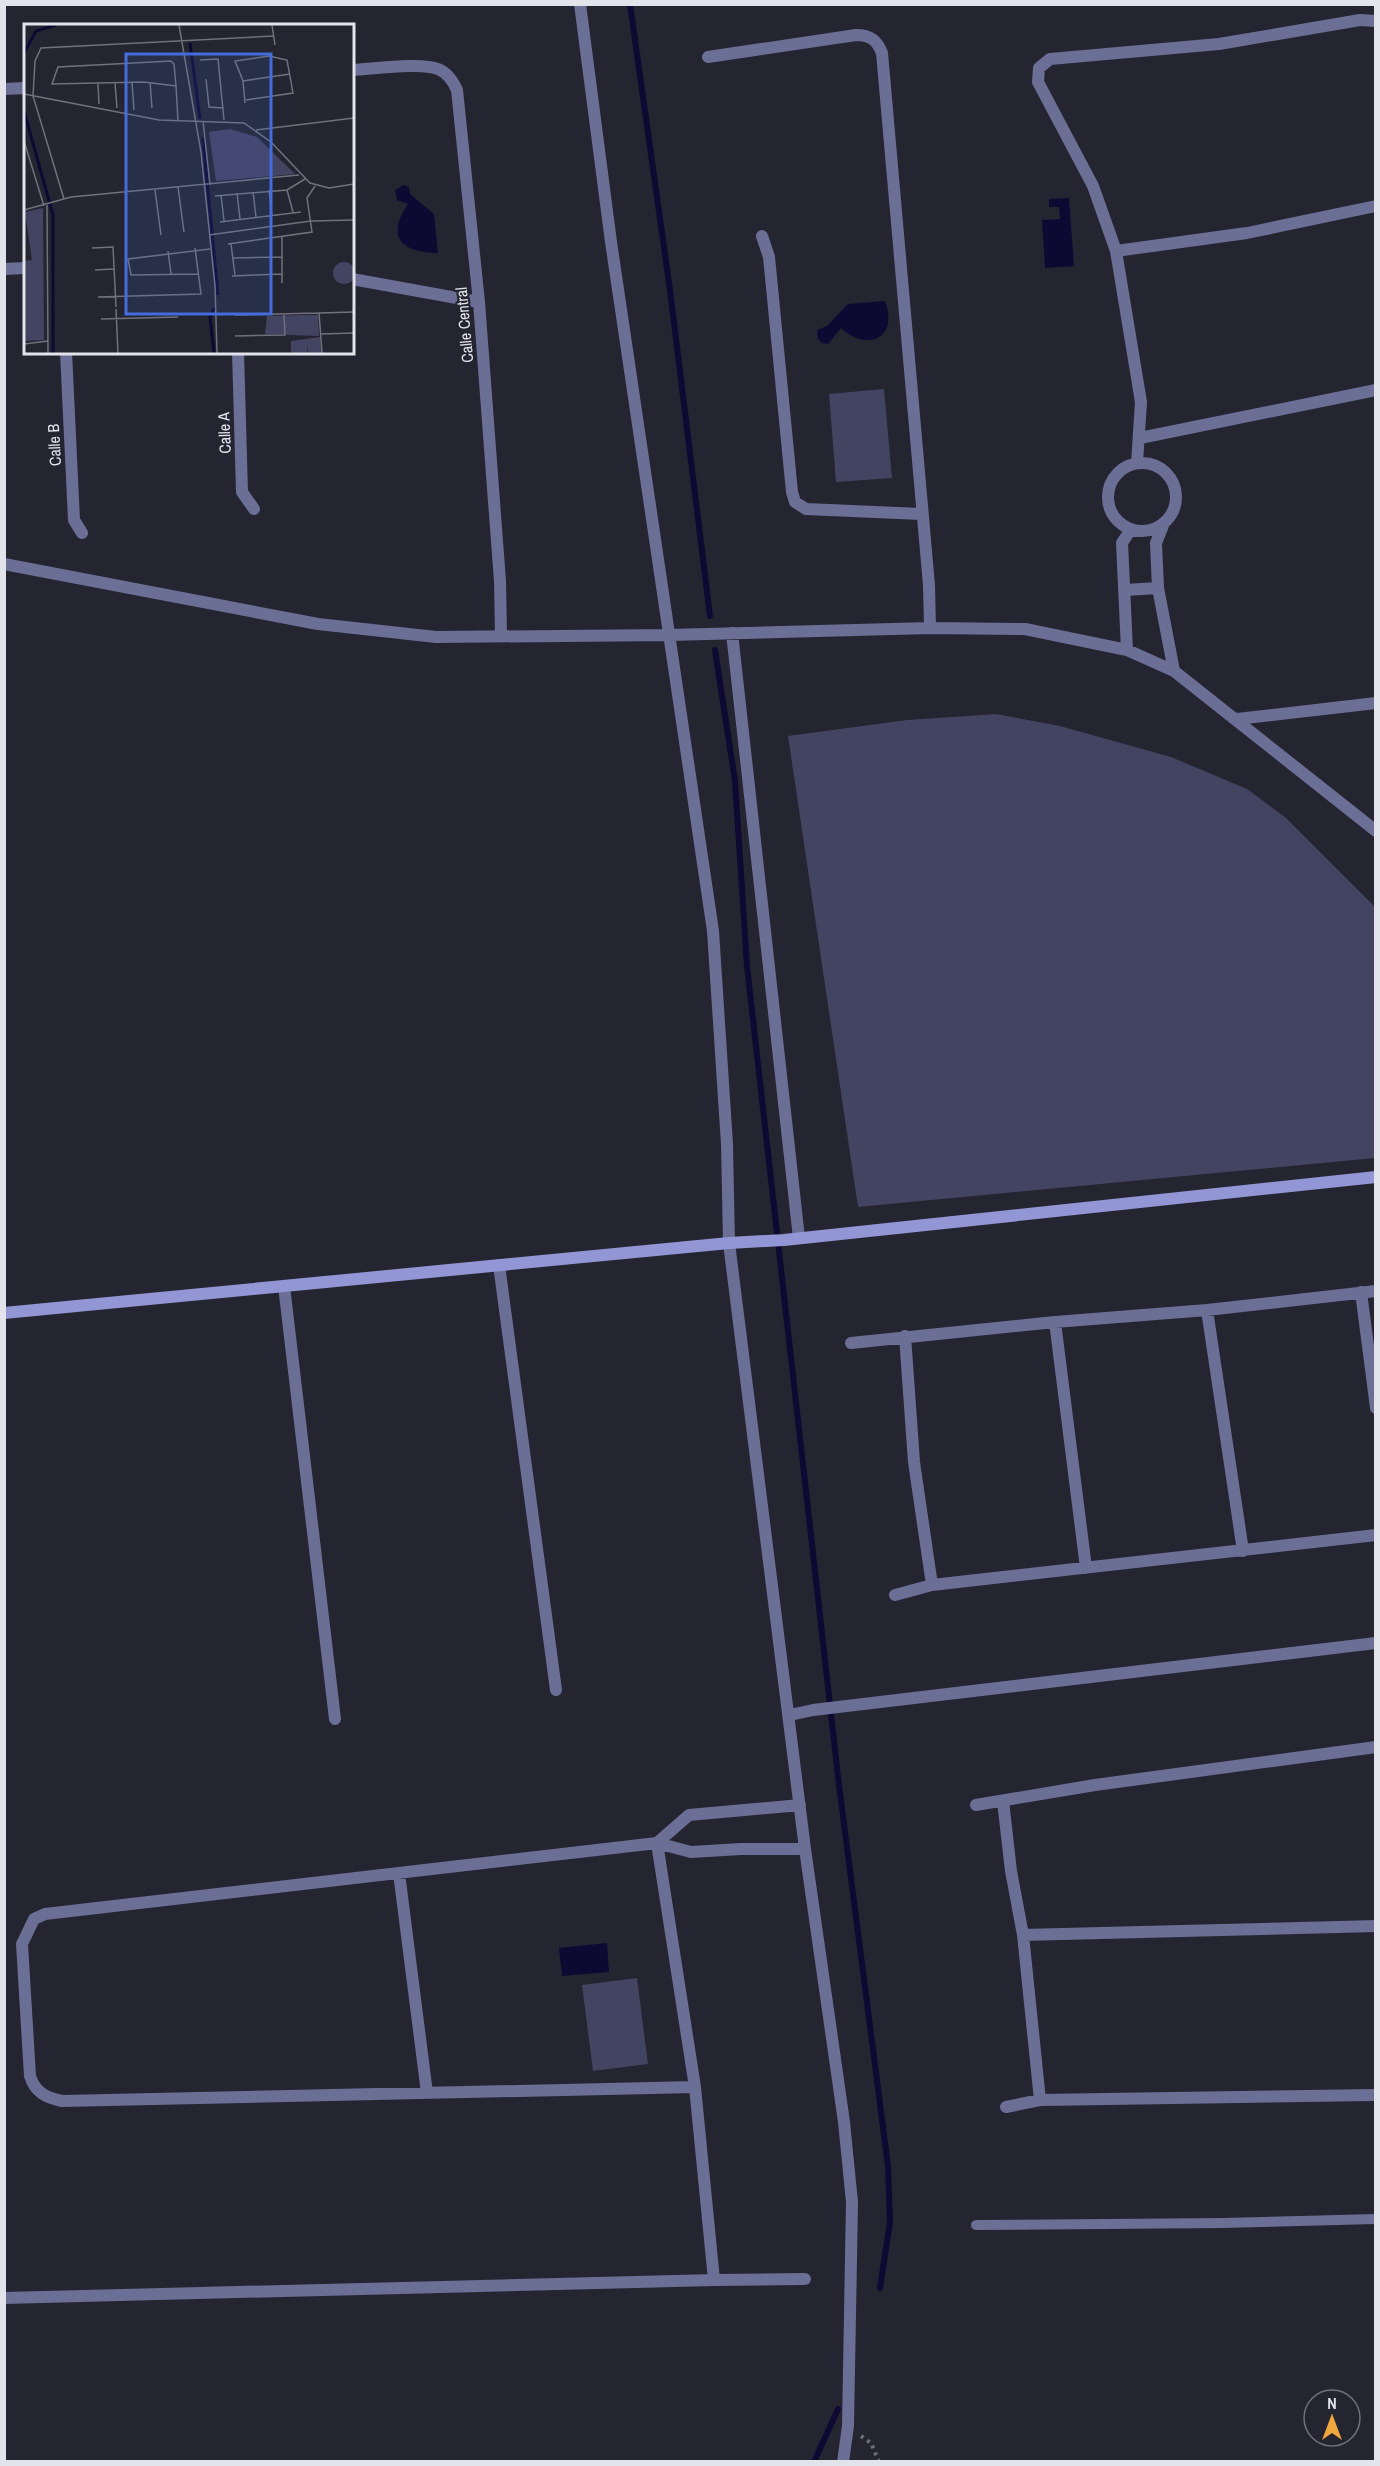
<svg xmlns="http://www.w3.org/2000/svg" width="1380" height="2466" viewBox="0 0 1380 2466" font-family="'Archivo Narrow',sans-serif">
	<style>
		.green { fill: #434461 }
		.water { fill: #0e0932 }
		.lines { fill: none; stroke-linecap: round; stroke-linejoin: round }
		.stream { stroke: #0e0932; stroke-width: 6 }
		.path { stroke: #6c6d77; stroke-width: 4; stroke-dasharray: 3 4.5; stroke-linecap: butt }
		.lane { stroke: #6b6e95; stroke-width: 10 }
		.street { stroke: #6b6e95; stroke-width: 12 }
		.secondary { stroke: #9396d5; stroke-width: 12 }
		.labels { text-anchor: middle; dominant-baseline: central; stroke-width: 4.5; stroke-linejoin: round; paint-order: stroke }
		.street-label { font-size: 16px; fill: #e2e3eb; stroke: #242530 }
		.inset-river { fill: none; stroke: #0e0932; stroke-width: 3 }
		.inset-road { fill: none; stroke: #70717b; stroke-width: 1.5 }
		.view { fill: #446cdc; fill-opacity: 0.15; stroke: #446cdc; stroke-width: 3 }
		.inset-edge { fill: none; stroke: #e2e3eb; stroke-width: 3 }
	</style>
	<rect width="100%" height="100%" fill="#242530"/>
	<path class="green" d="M884,389l8,89 -56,4 -7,-88z
		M996,714l64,12 111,31 76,32 39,29 89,89v251l-517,49 -70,-471 119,-16z
		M637,1978l11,86 -55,7 -11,-86z"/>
	<path class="water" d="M404,185l5,2 1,7 24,20 4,39c-36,0 -53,-16 -30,-49l-11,-4 -2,-10z
		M1069,198l5,68 -29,2 -3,-48 18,-1 -1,-12h-10v-8z
		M885,301c14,36 -17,52 -44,27l-13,16 -6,-1 -4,-4 -1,-9 10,-4 21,-22z
		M607,1943l2,29 -47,4 -3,-28z"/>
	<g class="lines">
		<path class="stream" d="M630,4l40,286 40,326
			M715,650l20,131 12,185 92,819 49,381 2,56 -10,66
			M814,2462l24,-53"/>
		<path class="path" d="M861,2436l10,7 8,19"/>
		<path class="lane" d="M976,2225l247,-2 153,-4"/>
		<path class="street" d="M580,4l31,238 102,689 14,213 2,99 76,606 39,273 8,80 -4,224 -5,36
			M708,57l148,-22c14,0 21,5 26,18l47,532 1,43
			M352,70c21,-1 69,-8 86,-1 10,4 15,12 19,21l22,212 21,279 1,54
			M4,89l22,-1
			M762,236l7,21 23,235 3,10 11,7 115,5
			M1116,251l131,-18 129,-27
			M4,269l22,-1
			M352,279l127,23
			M66,352l8,168 8,13
			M238,352l4,140 12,17
			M1140,438l236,-48
			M1108 497a34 34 0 1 1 68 0a34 34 0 1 1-68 0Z
			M1137,463l4,-61 -25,-151 -23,-65 -55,-104 1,-14 11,-9 169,-15 141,-24 16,1
			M1164,523l-8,20 2,45 16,83
			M4,564l314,60 118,13 233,-2 261,-7 95,1 102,21 47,21 202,160
			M1125,590l33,-2
			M732,633l67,605
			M1127,650l-5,-107 9,-14
			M1237,719l139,-16
			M499,1265l57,425
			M284,1286l51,433
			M1361,1292l15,116
			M1207,1310l36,241
			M1055,1322l31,246
			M905,1336l9,126 18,123
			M851,1343l204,-21 152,-12 169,-19
			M895,1595l37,-10 444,-50
			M790,1715l23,-5 563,-67
			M1003,1801l8,70 12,64 17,165
			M976,1805l119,-20 281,-38
			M657,1843l32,-28 111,-10
			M399,1873l28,220
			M1023,1935l353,-9
			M695,2087l-633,14c-16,-3 -27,-9 -32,-25l-8,-132 12,-25 11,-5 612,-71 34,9 50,-3h64
			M1006,2107l34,-7 336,-5
			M714,2280l91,-1
			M4,2298l710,-18 -19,-193 -38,-244"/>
		<path class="secondary" d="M4,1313l725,-70 55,-3 592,-63"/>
	</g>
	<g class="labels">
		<g class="street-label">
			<text transform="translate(464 325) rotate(-95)">Calle Central</text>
			<text transform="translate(224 433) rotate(-92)">Calle A</text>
			<text transform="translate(54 445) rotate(-93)">Calle B</text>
		</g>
	</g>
	<g transform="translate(24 24)">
		<rect width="330" height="330" fill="#242530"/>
		<path d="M206,105l27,8 38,37 -79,7 -7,-49zM19,184l1,132 -20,1v-80l8,-1 -7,-48zM309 249a11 11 0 1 1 22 0a11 11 0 1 1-22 0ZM278,291h16l1,21 -54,-2 2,-18zM296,313l1,16h-13l-1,-9v9h-16v-12z" fill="#434461"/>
		<path class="inset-river" d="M166,19l10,76M0,29l12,-22 20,-6M0,87l29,104v138M179,114l15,157M190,284l-4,9 4,36"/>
		<path class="inset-road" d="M155,1l22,127 14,134 2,67M248,1l3,20M176,36l18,-1 6,61M182,55l3,28 14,1M219,57l47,-7M108,58l2,28M126,58l2,26M91,59l2,25M74,60l1,20M152,62l-32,-4 -92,2 6,-17 113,-6 3,3 2,22 2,35M0,70l135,26 85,3 27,19 39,41 19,5 25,-4M221,79l-2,-22 -8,-20 34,-5 18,4 6,33 -47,7M179,97l7,64M232,106l98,-12M0,117l20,65M154,163l6,45M131,166l6,45M245,166l3,26M263,166l6,22M229,168l3,25M213,169l3,26M197,171l3,26M191,172l72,-6 18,-11M40,175l-31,-103 2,-35 6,-13 232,-12M23,181l1,148M0,186l47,-13 228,-22M196,198l81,-10M185,211l102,-14 43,-1M258,213v46M204,220l84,-12 -5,-34 8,-12M207,220l4,31M68,224l21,-1 3,60M144,227l3,23M209,234l49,-1M71,246l19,-1M175,250l-68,1 -3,-16 82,-10M208,252l50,-2M74,273l103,-3 -6,-46M92,285l2,44M211,291l84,-2M77,295l77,-2M297,310l33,-1M211,312l50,-1 -1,-20M0,320l24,-3M298,329l-3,-40 35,-1"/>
		<path class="view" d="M102,30h145v260h-145z"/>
		<rect width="330" height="330" class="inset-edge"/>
	</g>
	<rect width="1380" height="2466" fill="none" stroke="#e2e3eb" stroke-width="12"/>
	<g transform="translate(1332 2418)"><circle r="28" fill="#242530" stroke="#70717b" stroke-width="1.5"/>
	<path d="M0-4.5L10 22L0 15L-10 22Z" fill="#f0a63f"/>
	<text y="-9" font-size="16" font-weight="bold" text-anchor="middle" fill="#e2e3eb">N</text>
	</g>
</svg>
